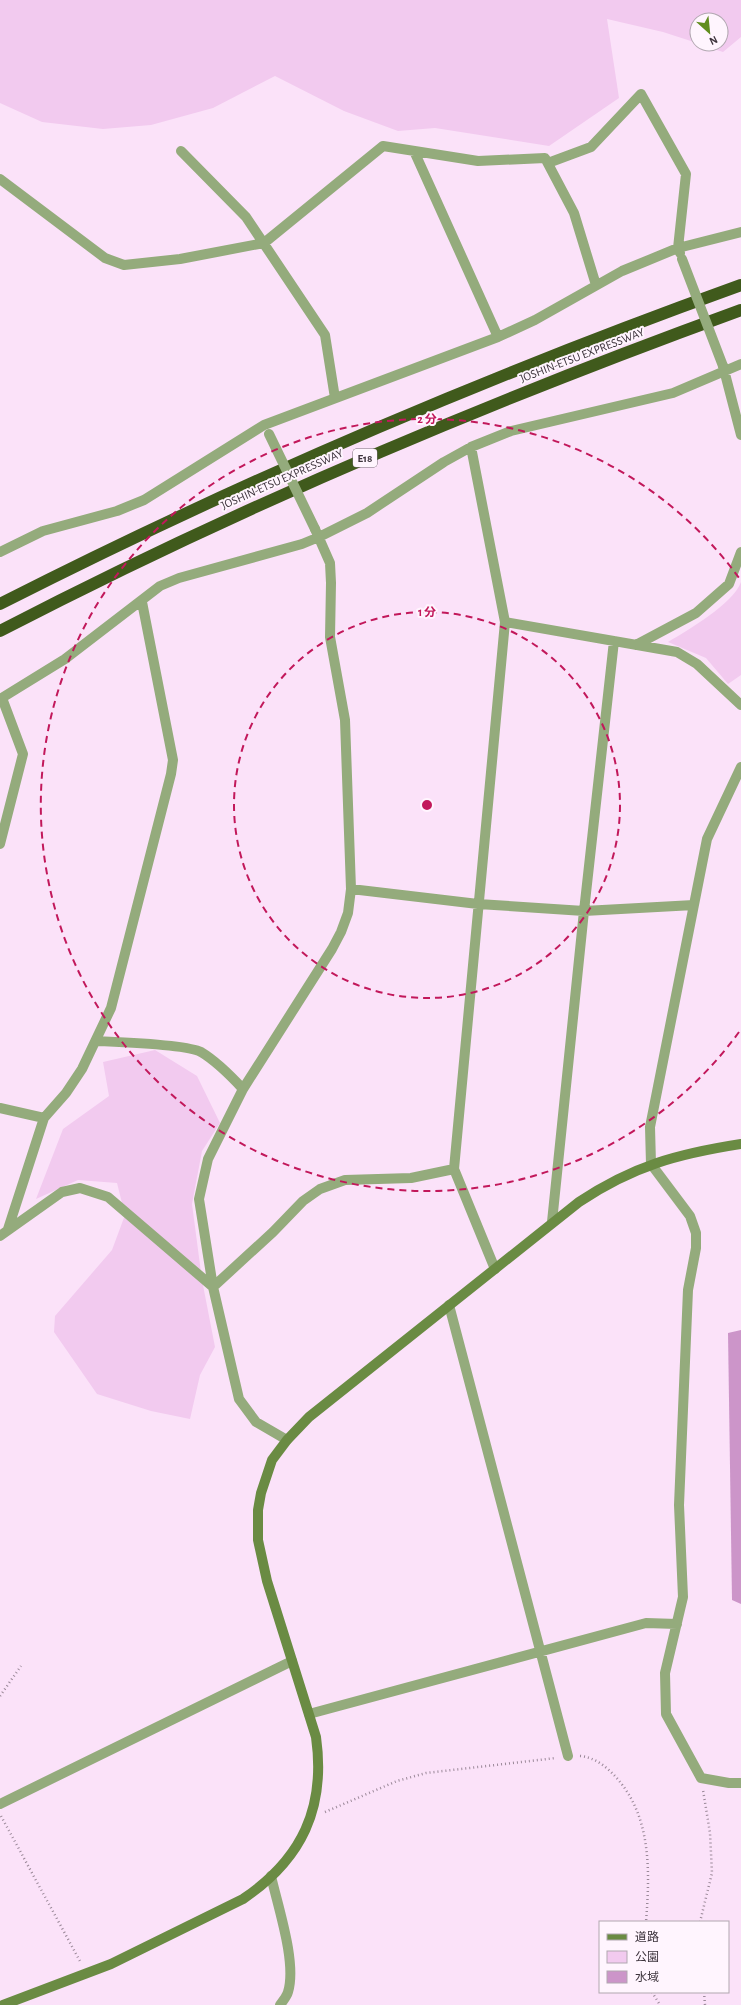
<svg xmlns="http://www.w3.org/2000/svg" width="741" height="2005" viewBox="0 0 741 2005" font-family="'Alegreya Sans','Noto Sans JP',sans-serif">
	<style>
		.green { fill: #f2caef }
		.water { fill: #cc95c9 }
		.lines { fill: none; stroke-linecap: round; stroke-linejoin: round }
		.path { stroke: #9b8999; stroke-width: 2.5; stroke-dasharray: 1 3; stroke-linecap: butt }
		.street { stroke: #94ab7c; stroke-width: 10 }
		.secondary { stroke: #6a8b43; stroke-width: 10 }
		.highway { stroke: #405a1c; stroke-width: 12 }
		.street-bridge { stroke: #94ab7c; stroke-width: 10 }
		.ring { fill: none; stroke: #c2185b; stroke-width: 2; stroke-dasharray: 7 5 }
		.labels { text-anchor: middle; dominant-baseline: central; stroke-width: 4; stroke-linejoin: round; paint-order: stroke }
		.shield { fill: #fff5fe; stroke: #776d76; stroke-width: 1 }
		.shield-label { font-size: 11px; font-weight: bold; fill: #3d333c }
		.street-label { font-size: 12px; fill: #3d333c; stroke: #fff5fe }
		.centre { fill: #c2185b; stroke: #fff5fe; stroke-width: 2 }
		.ring-label { font-size: 12px; text-anchor: middle; font-weight: bold; fill: #c2185b; stroke: #fff5fe; stroke-width: 4; stroke-linejoin: round; paint-order: stroke }
	</style>
	<rect width="100%" height="100%" fill="#fbe2f9"/>
	<path class="green" d="M0,0h741v37l-18,15 -24,-8h22v-24h-24v23l-34,-11 -56,-13 12,79 -70,48 -114,-18 -37,3 -54,-20 -69,-35 -62,32 -62,17 -48,4 -61,-7 -42,-19z
		M741,582v93l-13,9 -22,-26 -38,-16c20,-12 65,-38 73,-60z
		M155,1050l42,26 23,47 -18,28 -10,53 10,76 13,67 -15,28 -10,44 -39,-8 -54,-17 -43,-62 1,-16 57,-66 13,-35 -8,-32 -39,-3 -42,19 27,-70 46,-33 -6,-34z"/>
	<path class="water" d="M741,1330v274l-9,-4 -4,-267z"/>
	<g class="lines">
		<path class="path" d="M0,1696l21,-30
			M580,1756c13,1 24,9 32,17 40,40 38,97 34,149
			M325,1812l72,-31 29,-8 130,-15
			M1,1816l80,147
			M700,1922l12,-49 -2,-40 -7,-43
			M652,1992l8,13
			M704,1992l1,13"/>
		<path class="street" d="M181,151l65,66 79,118 10,63
			M414,151l84,186
			M548,163l43,-16 50,-53 45,80 -8,74 2,5
			M0,179l105,79 19,7 56,-6 84,-16 119,-97 95,15 67,-3 29,55 22,72
			M723,366l18,69
			M471,447l34,175 -51,547 41,100
			M0,552l43,-21 74,-20 27,-11 120,-75 234,-88 37,-17 87,-49 56,-23 63,-16
			M505,622l172,30 20,12 44,41
			M636,645l60,-32 33,-29 12,-32
			M0,699l65,-40 95,-73 19,-8 123,-34 17,-7 48,-24 77,-51 27,-15 40,-16 162,-38 68,-29
			M741,767l-34,72 -57,288 1,37 39,52 6,17v15l-8,42 -9,215 4,92 -18,76 1,41 35,64 28,5h12
			M0,844l23,-90 -21,-56
			M351,889l127,15 106,7 110,-6
			M96,1041c21,1 90,3 105,11 15,9 30,24 42,37
			M0,1108l44,10
			M552,1222l32,-311 30,-270
			M8,1229l36,-111 22,-25 16,-24 29,-61 60,-234 2,-14 -31,-158
			M0,1236l62,-44 18,-4 28,9 105,90 60,-55 30,-31 17,-12 25,-9 66,-2 43,-9
			M449,1305l119,451
			M287,1440l-31,-18 -17,-23 -26,-112 -14,-88 9,-40 35,-70 89,-140 9,-17 7,-19 3,-24 -6,-169 -15,-83 1,-54 -1,-20 -15,-34
			M309,1714l337,-91 31,1
			M0,1804l292,-143
			M271,1876c7,31 26,87 17,116 -1,4 -5,9 -8,13"/>
		<path class="secondary" d="M3,2005l108,-41 132,-65c59,-40 83,-91 73,-162l-49,-156 -9,-41v-30l3,-17 11,-33 15,-20 22,-23 270,-215c54,-36 98,-48 162,-58"/>
		<path class="highway" d="M0,604c240,-122 488,-228 741,-319
			M0,631c239,-124 488,-229 741,-321"/>
		<path class="street-bridge" d="M682,259l41,107
			M269,434l46,95"/>
	</g>
	<g class="ring">
		<circle cx="427" cy="805" r="193"/>
		<path d="M739 1032A386 386 0 1 1 739 578"/>
	</g>
	<g class="labels">
		<rect class="shield" x="353" y="449" width="24" height="18" rx="3"/>
		<g class="shield-label">
			<text x="365" y="458">E18</text>
		</g>
		<g class="street-label">
			<text transform="translate(582 355) rotate(-21)">JOSHIN-ETSU EXPRESSWAY</text>
			<text transform="translate(282 479) rotate(-24)">JOSHIN-ETSU EXPRESSWAY</text>
		</g>
	</g>
	<circle cx="427" cy="805" r="6" class="centre"/>
	<g class="ring-label">
		<text x="427" y="423">2 分</text>
		<text x="427" y="616">1 分</text>
	</g>
	<rect x="599" y="1921" width="130" height="72" fill="#fff5fe" stroke="#b1a7b0"/>
	<rect x="607" y="1934" width="20" height="6" fill="#6a8b43" stroke="#b1a7b0"/>
	<text x="635" y="1941" font-size="12" fill="#3d333c">道路</text>
	<rect x="607" y="1951" width="20" height="12" fill="#f2caef" stroke="#b1a7b0"/>
	<text x="635" y="1961" font-size="12" fill="#3d333c">公園</text>
	<rect x="607" y="1971" width="20" height="12" fill="#cc95c9" stroke="#b1a7b0"/>
	<text x="635" y="1981" font-size="12" fill="#3d333c">水域</text>
	<g transform="translate(709 32) rotate(153)"><circle r="19" fill="#fff5fe" stroke="#b1a7b0"/>
	<path d="M0-3L7 15L0 10L-7 15Z" fill="#618d1e"/>
	<text y="-6" font-size="11" font-weight="bold" text-anchor="middle" fill="#3d333c">N</text>
	</g>
</svg>
